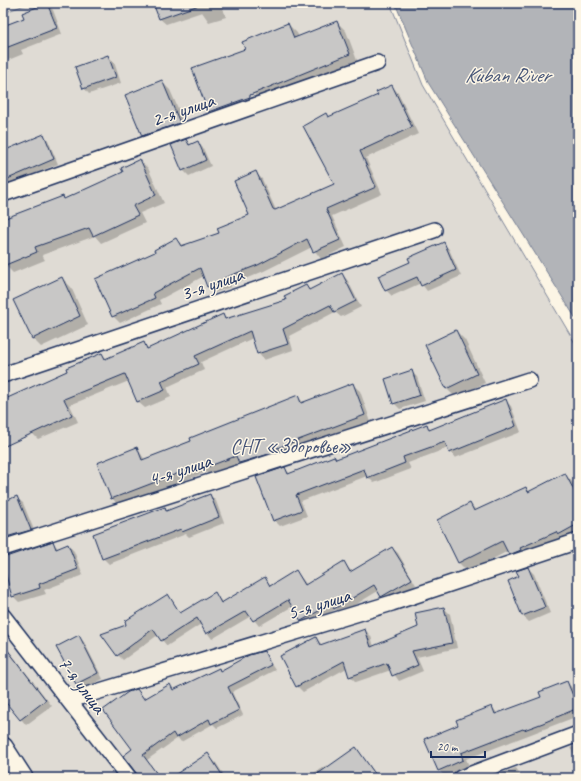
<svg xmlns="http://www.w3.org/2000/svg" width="581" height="781" viewBox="0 0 581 781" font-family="Caveat,sans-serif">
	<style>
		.green { fill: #dfdbd4; stroke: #7d8599 }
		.water { fill: #b2b4b8; stroke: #767f94 }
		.shadow { fill: #0003; fill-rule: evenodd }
		.building { fill: #c8c7c6; stroke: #1b2f5e }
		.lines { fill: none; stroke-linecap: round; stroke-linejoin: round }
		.minor-casing { stroke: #1b2f5e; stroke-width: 18 }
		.tertiary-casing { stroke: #1b2f5e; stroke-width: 22 }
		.minor { stroke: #fcf5e5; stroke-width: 15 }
		.tertiary { stroke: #fcf5e5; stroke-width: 19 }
		.labels { text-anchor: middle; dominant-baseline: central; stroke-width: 3; stroke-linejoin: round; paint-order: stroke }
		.street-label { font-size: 20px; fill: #1b2f5e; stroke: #fcf5e5 }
		.park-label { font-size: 20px; fill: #425176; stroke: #fcf5e5 }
		.water-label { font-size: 21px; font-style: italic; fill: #485779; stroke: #fcf5e5 }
	</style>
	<rect width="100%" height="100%" fill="#fcf5e5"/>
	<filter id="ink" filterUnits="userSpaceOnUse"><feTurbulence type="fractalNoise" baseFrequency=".025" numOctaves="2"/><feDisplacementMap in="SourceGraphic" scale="8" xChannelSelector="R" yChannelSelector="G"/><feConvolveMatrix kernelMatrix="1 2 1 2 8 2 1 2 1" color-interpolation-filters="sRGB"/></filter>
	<g filter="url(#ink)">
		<path class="green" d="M30,3h360l33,82 155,263v430h-555l-20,-31v-734z"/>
		<path class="water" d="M395,3h183v319l-149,-238z"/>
		<path class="shadow" d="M155,3h66l5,14 -17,5 -7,-10 -36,12 -6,-5z
			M47,4l6,6 9,24 -41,16 2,4 -17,7 -3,-3v-31l22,-9z
			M337,22l9,9 12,32 -141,57 -9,-9 80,-87 9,9 2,4zM255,94v2l-43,15v-2z
			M108,56l6,6 7,21 -32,11 -5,-6z
			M161,81l9,9 18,41 -36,13 -9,-9z
			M392,86l6,7 20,41 -52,24 16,36 -50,22 14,31 -25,12 -9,-12 -48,24 -33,14v2l-17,6 -6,-7 -4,-10 -45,24 2,4 -41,19 -7,-7 43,-64 20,-13 7,7 38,-13 30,-18 5,-42 6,6 14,31 60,-26 -10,-69 3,2 50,-21z
			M44,135l4,5 10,24 -55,22v-36l2,2z
			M186,140l5,5 6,-3 6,6 8,18 -22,10 -6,-6z
			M140,161l8,7 16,35 -24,10 5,10 -44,20 -6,-7 -53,19 3,5 -32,13 -8,-8 -2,-4v-41l59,-23 3,3 60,-27z
			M443,244l6,5 12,27 -34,15 -6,-8 -29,13 -6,-6 26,-27z
			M342,274l6,7 13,26 -20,10 -6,-5 -46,24 4,14 -29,10 -6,-7 -5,-15 -52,24 3,8 -37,17 4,10 -26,11 -7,-6 -9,-21 -59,24 8,17 -40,17 -5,-5 -30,12v-45l99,-47 5,5 36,-16 6,6 74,-34 4,5 60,-19 19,-15 4,4z
			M62,278l9,9 17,38 -47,22 -8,-8z
			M456,331l9,9 20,43 -30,14 -9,-9z
			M411,371l6,6 8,24 -25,8 -6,-6z
			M352,384l8,7 11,31 -124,48 -6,-6 -31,12 -4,-4 -87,34 -7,-8 25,-50 8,12 152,-64 7,7z
			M505,400l6,6 10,26 -66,26 -7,-10 -40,15 3,6 -37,14 -7,-7 -66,25 6,15 -27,10 -6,-6 11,-52 5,6 44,-17 3,3 89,-35 5,5z
			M565,474l8,9 5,9v46l-60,25 -10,-12 -40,21 -9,-9 -21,-43 32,-16 7,7 49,-23 4,4z
			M210,495l6,6 8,22 -35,14 -3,-3 -77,30 -6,-6 61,-50 3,3z
			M17,498l6,5 13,32 -23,8 -6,-6 -4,-10v-23z
			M53,543l6,6 9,-4 6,6 9,24 -39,15 2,4 -27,8 -6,-6 -10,-37z
			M392,548l6,5 18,32 -29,17 -9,-11 -38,23 -4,-5 -29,17 -14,-20 -34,20 -8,-10 -39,23 -11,-15 -34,22 -9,-11 -35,25 -5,-5 9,-29 41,-30 13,17 34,-19 8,9 42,-25 6,8 25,-15 11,14 37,-22 8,9z
			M528,568l6,6 16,39 -21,9 -6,-6 -14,-35 11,-4z
			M444,608l6,6 7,34 -40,9 6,14 -24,10 -8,-11 -35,12 -6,-6 -3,-8 -44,24 -6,-6 19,-48 6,7 43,-15 6,6 3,11 45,-20z
			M79,637l5,5 19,37 -21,10 -6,-5z
			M3,643l49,63 -26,19 -23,-28z
			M263,652l12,18 -43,22 11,23 -26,13 -4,-4 -32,18 -3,-4 -31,22 11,15 -4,3h-13l-7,-29 3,-59 8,9 25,-14 5,6z
			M567,682l5,6 6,12v16l-112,43 3,7 -25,10 -5,-6 20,-45 33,-18 6,7 45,-17z
			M578,745v16l-8,-13z
			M356,748l23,30h-74l22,-13 2,2z
			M207,755l9,8 10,15h-54z
			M516,768l7,10h-28l-1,-2z"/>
		<path class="building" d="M47,3l10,25 -54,21v-23l21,-8 -2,-5z
			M153,3h46v2l-40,14z
			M337,21l13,33 -100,41v2l-42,15 -16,-44 53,-19 -3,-7 46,-19 6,15z
			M108,55l8,22 -33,12 -8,-22z
			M162,80l18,43 -38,13 -17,-41z
			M392,85l20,42 -52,24 16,36 -50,22 14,31 -27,12 -6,-13 -49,26 -34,13 1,2 -18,7 -7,-19 -47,25 2,5 -43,19 -17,-38 60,-27 -1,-2 22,-12 5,8 38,-13 -2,-5 32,-13 -15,-34 22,-10 17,38 2,1 59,-26 -31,-58 23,-13 2,4 50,-22 -2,-3z
			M44,134l10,25 -51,22v-30z
			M186,139l3,6 9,-4 8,19 -24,11 -11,-26z
			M140,159l16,36 -23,11 5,9 -45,21 -4,-8 -54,19 2,5 -34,14v-47l60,-23 1,3 59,-27 -2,-4z
			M444,242l12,28 -35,16 -4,-9 -32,14 -7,-15 32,-14 -2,-4z
			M342,273l14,28 -22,11 -4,-7 -47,24 5,15 -31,10 -7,-23 -55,25 4,8 -38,17 4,9 -28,12 -12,-28 -61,25 8,16 -69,32v-47l64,-29 -1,-3 36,-15 3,6 39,-17 3,7 76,-35 2,5 61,-19 -2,-4 22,-11 3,5z
			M62,277l18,39 -48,23 -19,-39z
			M456,330l21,44 -31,15 -21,-44z
			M412,370l8,25 -27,9 -8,-25z
			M353,383l12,32 -88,33 2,3 -40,12 -3,-7 -34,13 -2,-4 -89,34 -14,-36 40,-16 5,13 49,-19 -1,-3 108,-43 3,8z
			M506,399l10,27 -67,27 -4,-11 -42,15 2,6 -38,15 -3,-9 -68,26 6,15 -29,11 -17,-44 29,-10 3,7 46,-18 2,3 91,-35 2,6z
			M565,473l13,25v26l-20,11 -2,-3 -36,16 1,2 -12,5 -7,-14 -44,22 -21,-43 33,-17 4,8 52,-24 2,5z
			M210,494l9,23 -37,15 -1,-3 -79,30 -9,-25 72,-27 1,4z
			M17,496l14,34 -25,7 -3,-7v-28z
			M53,541l3,8 12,-5 10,25 -39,15 1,4 -28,9 -9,-33v-6z
			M392,547l20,32 -31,18 -7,-12 -40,24 -3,-5 -30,17 -13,-21 -35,21 -7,-10 -40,23 -9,-16 -36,23 -8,-12 -36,27 -16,-22 25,-9 -1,-4 43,-27 12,19 35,-21 6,11 44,-26 5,9 26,-16 9,15 39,-24 6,11z
			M528,567l17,40 -23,9 -14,-35 11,-5 -3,-5z
			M444,607l8,36 -40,8 6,14 -26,11 -5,-13 -38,14 -5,-16 -48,26 -16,-31 36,-19 4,8 45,-16 6,18 47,-20 -3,-14z
			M79,635l19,38 -22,11 -20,-37z
			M3,644l43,56 -26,20 -17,-21z
			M264,651l7,14 -43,22 11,23 -28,14 -2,-5 -33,19 -3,-5 -30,22 17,23h-20l-17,-22 9,-7 -29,-39 25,-18 9,-3 7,10 26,-15 3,6 46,-22 1,3 29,-16z
			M567,681l11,27 -35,15 -19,7 -1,-1 -62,24 2,7 -25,11 -14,-32 34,-14 -2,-5 36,-14 3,8 46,-17 -2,-5z
			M356,747l22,31h-66z
			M208,753l16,25h-54z"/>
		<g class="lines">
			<defs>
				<path id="minor" d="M3,194l374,-131
					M3,375l431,-145
					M3,548l526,-168
					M3,616l126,162
					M70,700l322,-97 186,-62
					M461,778l117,-44"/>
				<path id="tertiary" d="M3,747l20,31"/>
			</defs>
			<use href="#minor" class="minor-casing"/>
			<use href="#tertiary" class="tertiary-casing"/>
			<use href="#minor" class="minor"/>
			<use href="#tertiary" class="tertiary"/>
		</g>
	</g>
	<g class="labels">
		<g class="street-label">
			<text transform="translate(183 110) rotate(-19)">2-я улица</text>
			<text transform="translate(212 284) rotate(-19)">3-я улица</text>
			<text transform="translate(180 470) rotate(-18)">4-я улица</text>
			<text transform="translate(319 604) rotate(-17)">5-я улица</text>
			<text transform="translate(82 685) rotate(53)">7-я улица</text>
		</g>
		<g class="park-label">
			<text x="291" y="446">СНТ «Здоровье»</text>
		</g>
		<g class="water-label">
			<text x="507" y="75">Kuban River</text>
		</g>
	</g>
	<rect width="581" height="781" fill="none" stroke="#fcf5e5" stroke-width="16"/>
	<rect x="8" y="8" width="565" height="765" fill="none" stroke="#1b2f5e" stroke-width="1.5" filter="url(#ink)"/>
	<path d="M431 751v6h54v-6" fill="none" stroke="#1b2f5e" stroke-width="2"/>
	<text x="437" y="751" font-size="12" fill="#1b2f5e" stroke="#fcf5e5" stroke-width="3" paint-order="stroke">20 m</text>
</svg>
